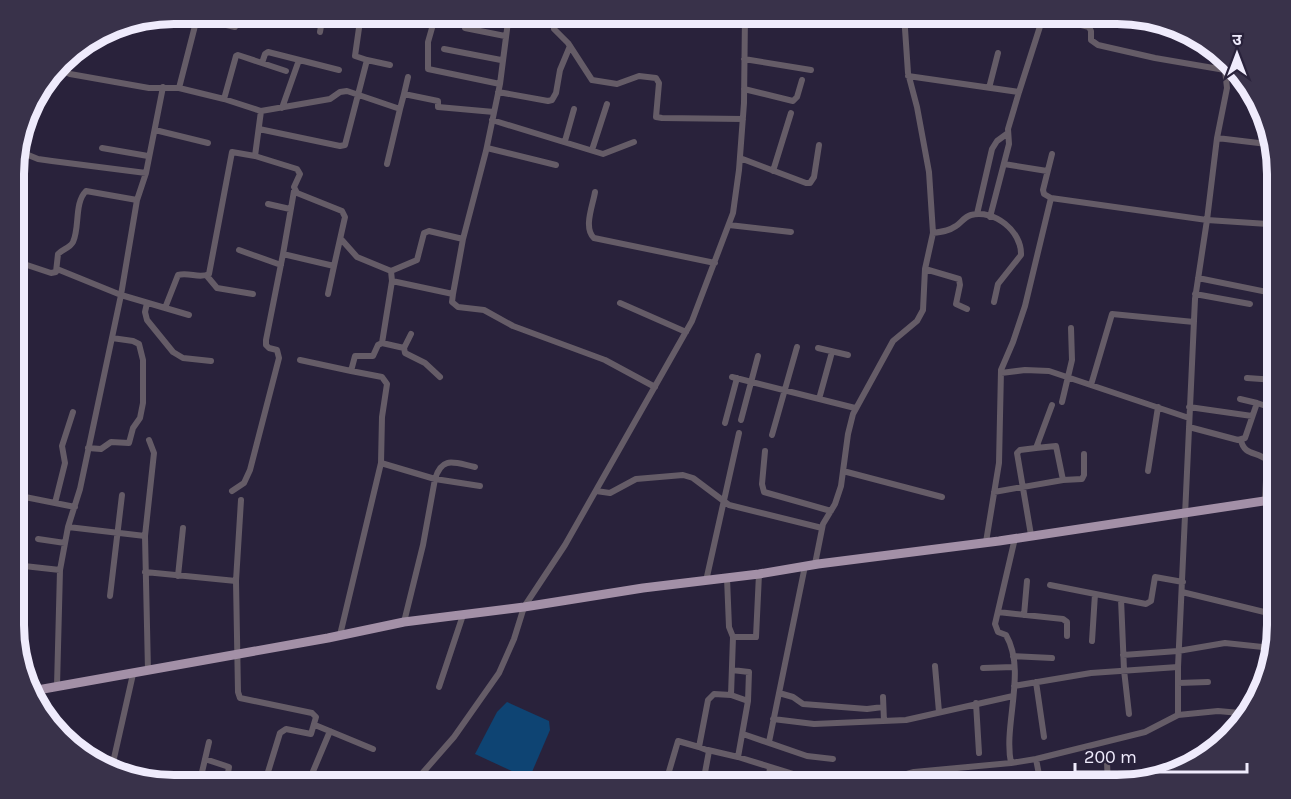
<svg xmlns="http://www.w3.org/2000/svg" width="1291" height="799" viewBox="0 0 1291 799" font-family="Karla,'Noto Sans Devanagari',sans-serif">
	<style>
		.water { fill: #0e4473 }
		.lines { fill: none; stroke-linecap: round; stroke-linejoin: round }
		.street { stroke: #655c67; stroke-width: 6 }
		.primary { stroke: #a390a7; stroke-width: 9 }
		.rim { fill: none; stroke: #efebfc; stroke-width: 8 }
	</style>
	<rect width="100%" height="100%" fill="#29223b"/>
	<path class="water" d="M507,702l42,19 1,9 -21,49 -54,-25 22,-42z"/>
	<g class="lines">
		<path class="street" d="M436,14l-8,28v27l72,15
			M555,14l-1,15 14,14 24,37 25,4 22,-8 17,2 3,5 -3,34 6,1 81,1
			M1043,15l46,12 2,4v9l7,5 57,13 70,12 2,18 -10,50 50,6
			M361,16l35,7
			M745,18l47,7
			M589,25l3,-11
			M465,28l40,8
			M320,32l3,-18
			M444,49l57,11
			M744,59l67,11
			M367,60l23,5
			M262,63l3,-9 3,-2 71,18
			M57,68l13,6 79,14h30l45,11 37,12 69,-12 10,-7 7,-1 53,18 4,-15 34,7v6l56,5
			M908,76l111,16 -11,37 1,15 -19,73
			M179,88l18,-70 38,9 4,-13
			M989,88l9,-35
			M744,89l49,12 4,-4 5,-17
			M498,92l50,9 4,-1 4,-7 4,-23 10,-24
			M1019,92l25,-78
			M404,94l4,-17
			M224,99l12,-43 2,-1 48,16
			M282,108l17,-48
			M492,120l111,34 31,-12
			M259,129l81,17 5,-1 22,-85 -12,-4 6,-42
			M155,130l53,13
			M565,141l9,-32
			M102,148l46,8
			M487,148l69,17
			M16,150l22,9 14,2 94,12
			M592,150l15,-46
			M740,158l66,25h4l4,-6 5,-32
			M387,164l13,-55
			M1004,164l43,7
			M773,171l18,-58
			M595,192c-2,13 -12,36 -1,46l121,25
			M1277,192l-9,32 9,1
			M1051,198l-7,-4 -1,-4 9,-36
			M268,204l22,5
			M977,214l15,-65 5,-8 11,-8
			M729,225l62,7
			M933,233c8,-1 16,-2 23,-7 5,-3 8,-9 15,-11 23,-6 51,16 50,40l-23,29 -4,18
			M341,239l16,18 34,14 1,10 61,13 -1,8 6,5 26,3 29,16 92,34 50,27
			M239,250l42,15
			M283,254l11,-63
			M15,261l36,12 5,-1 2,-18c5,-5 12,-6 15,-12 7,-15 1,-39 13,-51l51,9
			M57,269l64,26 68,20
			M925,269l34,10 1,6 -4,19 11,5
			M391,271l26,-11 7,-27 5,-2 34,8
			M207,276l10,12 36,6
			M1198,278l79,16
			M392,281l-10,62 -4,2 -5,11h-18l-4,15 31,6 5,7 -5,33 -1,46 54,16 -12,66 -19,77
			M328,294l6,-28
			M453,294l10,-55 23,-88 14,-67 9,-70
			M1195,294l55,10
			M147,303l-2,9 2,8 26,32 10,6 28,3
			M620,303l66,29
			M165,308l13,-33c11,-3 22,4 31,-1l23,-122 23,4
			M382,343l22,5 7,-14
			M404,348l1,5 20,10 15,14
			M818,348l30,7
			M300,360l51,11
			M1001,373l24,-3 24,1 140,47
			M732,377l123,31
			M1247,378l30,2
			M1091,385l21,-71 82,8
			M819,399l13,-47
			M1240,399l17,4
			M1062,402l10,-42 -1,-32
			M1189,407l63,9
			M741,420l17,-64
			M725,423l12,-45
			M1189,427l49,13 7,-2 12,-35 12,4 8,-82
			M772,435l25,-88
			M1241,440c3,16 16,11 26,20l-2,41
			M88,448l13,1 10,-7 18,1 4,-15 7,-10 3,-15v-43l-4,-16 -6,-3 -21,-3
			M1036,448l20,-2 7,34
			M765,451l-3,33 2,8 67,19
			M475,467c-20,-4 -33,-12 -40,12l45,7
			M843,471l99,26
			M1148,471l10,-64
			M232,491l12,-8 6,-13 29,-112 -2,-8 -8,-2 -3,-3v-5l17,-86 51,12 11,-49 -3,-6 -45,-18 -3,-6 6,-13 -3,-5 -42,-13 6,-45
			M596,491l14,2 26,-14 47,-4 10,3 36,27 93,23
			M994,492l69,-12 19,-1 2,-4v-21
			M15,495l60,12
			M241,500l-5,81 2,111 2,6 72,15 4,4 -5,17 -25,-5 -6,4 -16,52
			M55,503l10,-40 -3,-17 11,-34
			M68,527l77,9
			M1031,535l-14,-82 3,-3 16,-2 16,-43
			M38,539l27,4
			M986,542l13,-79 2,-93 12,-28 12,-36 26,-108 156,22 61,4
			M815,564l8,-40 12,-20 6,-18 7,-52 5,-20 40,-73 24,-20 6,-11 2,-41 8,-36 -4,-61 -12,-65 -9,-34 -4,-59
			M15,565l45,5
			M145,572l91,9
			M759,574l-3,63h-23l-2,58 17,6 -10,56 91,28
			M178,576l5,-48
			M727,578l2,49 4,10
			M706,581l33,-148
			M1050,585l96,19 5,-3 4,-24 28,5
			M1182,592l95,23
			M110,596l12,-101
			M1121,599l3,71 5,44
			M998,612l65,7 4,3v14
			M1024,615l3,-34
			M340,635l41,-172
			M1092,641l3,-47
			M1123,655l55,-4 47,-8 48,5
			M1013,656l39,2
			M21,662l3,-33
			M935,666l4,46
			M983,668l31,-1
			M732,670l17,2 -1,29
			M148,671l-3,-135 9,-83 -5,-13
			M1036,682l8,55
			M1178,683l30,-1
			M57,686l3,-116 8,-43 12,-38 41,-194 16,-95 9,-27 17,-86
			M1014,686l77,-13 87,-6
			M439,687l24,-72
			M779,693l14,4 10,7 64,5 16,-2
			M883,697l1,24
			M976,703l3,50
			M1178,715v-48l17,-368 12,-79 10,-82
			M773,719l41,5 92,-4 107,-24
			M315,725l58,24
			M743,734l64,22 26,3
			M769,742l36,-176
			M699,747l10,4 -5,27 18,7
			M708,750l30,7
			M205,759l24,8 -3,18
			M1036,759l5,26
			M1107,762l1,23
			M1011,763c-8,-38 16,-92 -5,-128l-8,-3 -3,-8 20,-86
			M112,767l21,-93
			M950,769l1,16
			M309,781l21,-50
			M624,784l3,1
			M199,785l10,-43
			M412,785l42,-48 45,-64 15,-34 10,-32 41,-62 127,-224 41,-108 6,-43 5,-67 1,-89
			M665,785l13,-44 21,6 9,-47 6,-6 17,1
			M768,785l2,-18
			M853,785l29,-4 32,-9 97,-9 25,-4 109,-27 33,-17 40,-4 33,3"/>
		<path class="primary" d="M32,691l296,-53 76,-16 120,-15 119,-19 116,-14 59,-10 181,-23 278,-42"/>
	</g>
	<path d="M0 0H1291V799H0ZM174 24H1117A150 150 0 0 1 1267 174V625A150 150 0 0 1 1117 775H174A150 150 0 0 1 24 625V174A150 150 0 0 1 174 24Z" fill="#39324a" fill-rule="evenodd"/>
	<path class="rim" d="M174 24H1117A150 150 0 0 1 1267 174V625A150 150 0 0 1 1117 775H174A150 150 0 0 1 24 625V174A150 150 0 0 1 174 24Z"/>
	<g transform="translate(1237 54)" stroke="#29223b" stroke-width="4.5" paint-order="stroke">
	<path d="M0-4.5L10 22L0 15L-10 22Z" fill="#efebfc"/>
	<text y="-9" font-size="16" font-weight="bold" text-anchor="middle" fill="#efebfc">उ</text>
	</g>
	<path d="M1075 763v9h172v-9" fill="none" stroke="#efebfc" stroke-width="3"/>
	<text x="1084" y="763" font-size="18" fill="#efebfc" stroke="#29223b" stroke-width="4.5" paint-order="stroke">200 m</text>
</svg>
